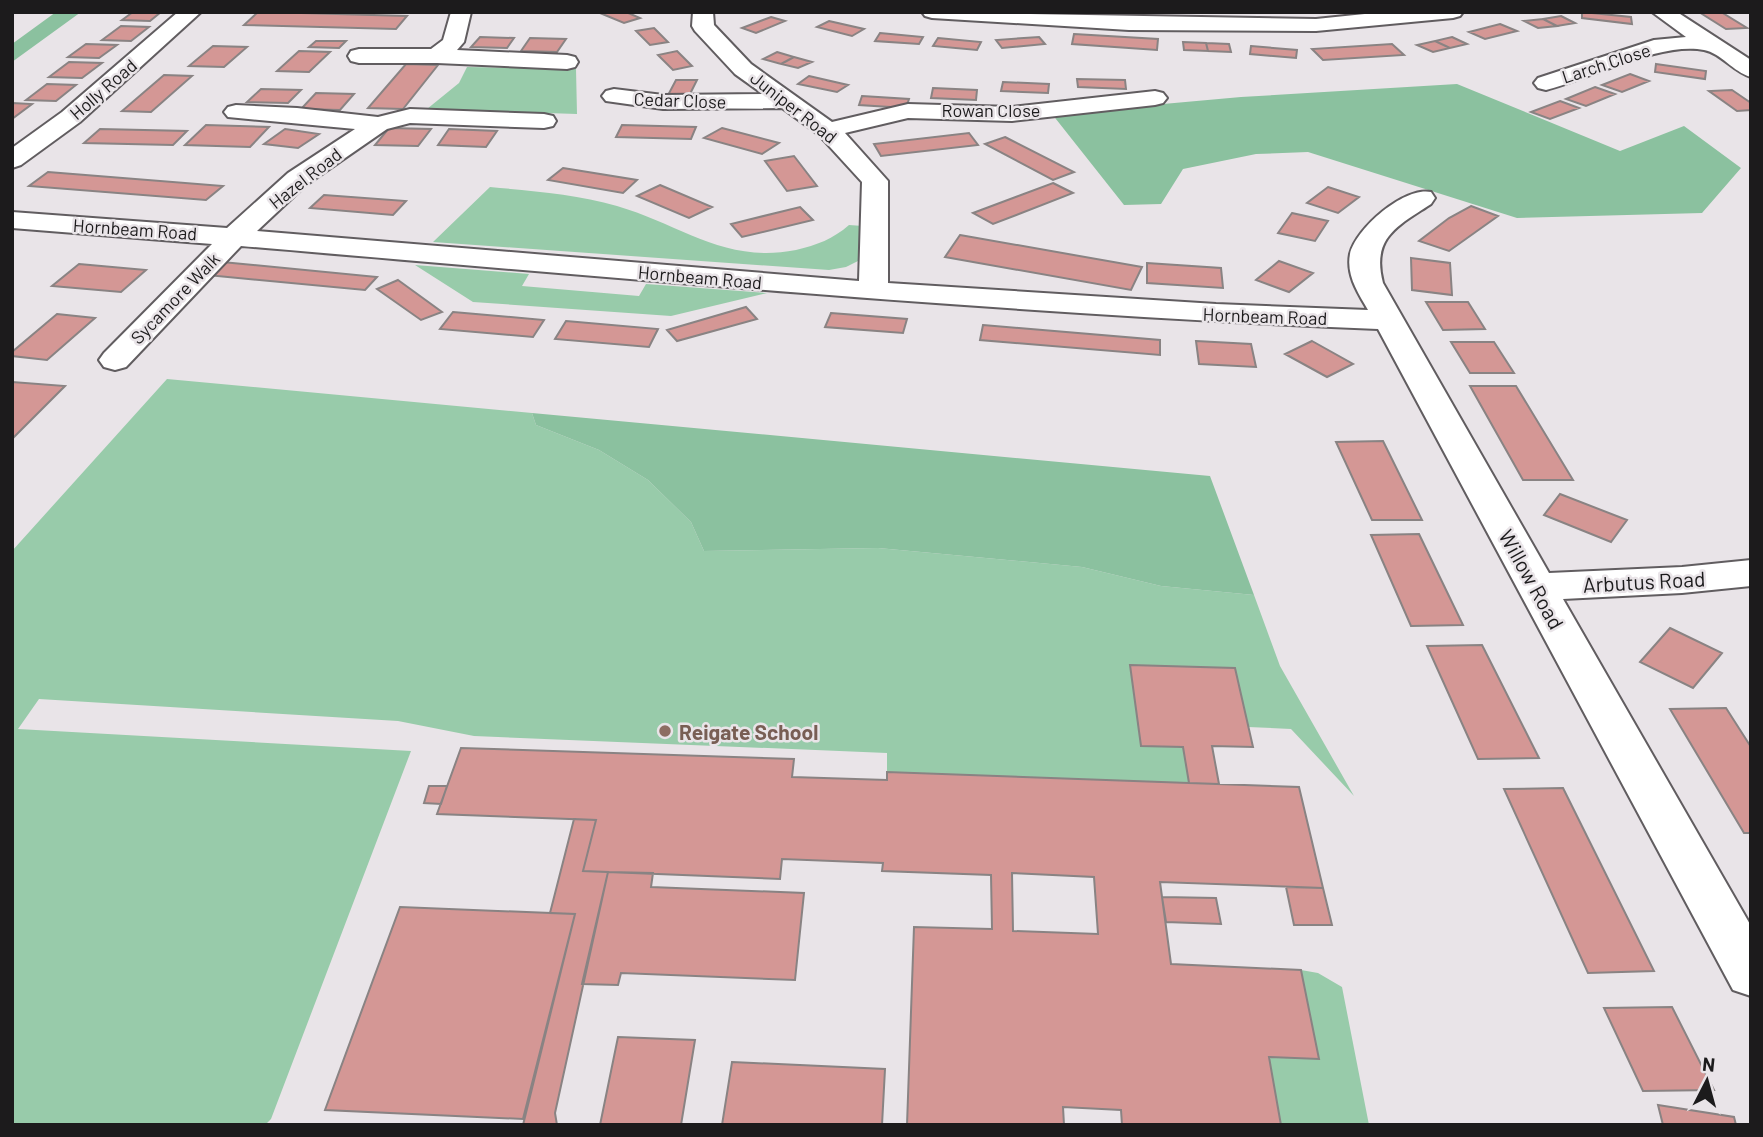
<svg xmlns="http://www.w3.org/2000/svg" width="1763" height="1137" viewBox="0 0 1763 1137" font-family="Barlow,sans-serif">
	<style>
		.green { fill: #98cbaa }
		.forest { fill: #8bc19f }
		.building { fill: #d49795; stroke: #898383; stroke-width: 2; fill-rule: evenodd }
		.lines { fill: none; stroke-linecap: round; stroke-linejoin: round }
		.minor-casing { stroke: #615d60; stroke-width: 4 }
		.minor { fill: #fff; fill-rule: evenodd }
		.education-dot { fill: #8d6e63; stroke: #e9e4e8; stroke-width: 2.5 }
		.labels { text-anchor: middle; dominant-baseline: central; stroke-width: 5; stroke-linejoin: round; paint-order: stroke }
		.far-street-label { font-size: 18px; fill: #1c1b1c; stroke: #e9e4e8 }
		.street-label { font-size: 21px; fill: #1c1b1c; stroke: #e9e4e8 }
		.education-label { font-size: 21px; font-weight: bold; fill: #785e54; stroke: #e9e4e8; text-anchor: start }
	</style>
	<rect width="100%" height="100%" fill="#e9e4e8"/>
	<path class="green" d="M467,67l109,2 1,45 -150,-5 32,-26z
		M490,187c42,4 86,7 127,19 65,19 108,58 179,44 21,-5 37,-11 53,-25l14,1 -5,35 -12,6 -17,3 -396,-28z
		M415,265l114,9 -7,12 117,10 7,-12 121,9 -96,23 -198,-14z
		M167,379l365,34 4,12 63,25 49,30 43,42 13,29 174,-3 204,19 79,19 93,9 26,71 74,130 -63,-67 -43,-2 -13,-59 -105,-3 11,80 42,2 6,36 -302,-11v-19l-413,-17 -76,-15 -359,-22 -21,30 393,22 -140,368 -6,6h-253v-574z
		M1301,970l17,3 24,14 27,138h-88l-12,-68 50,2z"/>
	<path class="forest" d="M56,12h25l-69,50v-18z
		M1457,84l163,67 64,-25 57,42 -39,45 -185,5 -209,-66 -52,2 -73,15 -22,35 -37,1 -72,-91 189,-17z
		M532,413l678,63 44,119 -93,-9 -79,-19 -204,-19 -174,3 -13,-29 -43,-42 -49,-30 -63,-25z"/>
	<path class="building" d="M133,12h28l-11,9 -28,-1z
		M258,12h8l141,4 -11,13 -152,-4z
		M626,12l14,6 -16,5 -24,-10z
		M1582,12l49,5 1,7 -50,-6z
		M1699,12h22l26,16 -21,1z
		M1561,16l14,7 -18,3 -14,-7z
		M771,17l14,4 -29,12 -14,-5z
		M1543,19l14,7 -19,2 -14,-7z
		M829,21l35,8 -12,7 -35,-9z
		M1500,24l17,7 -32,8 -16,-7z
		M121,26l28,1 -18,14 -29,-1z
		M654,28l14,14 -18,3 -14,-14z
		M880,33l43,4 -4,7 -44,-3z
		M1074,34l84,5 -1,11 -85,-6z
		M480,37l34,1 -7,10 -36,-1z
		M1039,37l6,7 -43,4 -6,-8z
		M1452,37l15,7 -17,4 -15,-7z
		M530,38l36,1 -9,13 -36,-1z
		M938,38l43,4 -4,8 -44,-4z
		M316,41h30l-7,7 -30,-1z
		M1435,41l15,7 -17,4 -16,-7z
		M1183,42l23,1 2,8 -24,-1z
		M1206,43l23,1 2,8 -23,-1z
		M86,44l31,1 -18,13 -31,-1z
		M1392,44l12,11 -81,5 -11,-11z
		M213,46l34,1 -23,20 -35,-1z
		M1251,46l46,4 -1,8 -46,-4z
		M299,51l31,1 -21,20 -32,-1z
		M677,51l15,15 -19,4 -15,-15z
		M777,52l17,5 -13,7 -18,-5z
		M794,57l18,5 -14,6 -17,-4z
		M69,62l33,1 -20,15 -33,-1z
		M406,64l32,1 -35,44 -35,-1z
		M1656,64l50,7 -1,8 -50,-7z
		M1630,74l19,7 -27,11 -20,-7z
		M164,75l28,1 -41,36 -29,-1z
		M809,76l39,9 -11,7 -39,-8z
		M1077,79l48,1 1,9 -48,-2z
		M676,80h21l-9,18 -21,-1z
		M1003,82l46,2 -1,9 -47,-2z
		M47,84l29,1 -20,16 -30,-1z
		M1595,87l20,7 -29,12 -20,-7z
		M933,88l44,2 -1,10 -45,-2z
		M261,89l40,1 -13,13 -41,-1z
		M1732,90l19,13v7l-14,1 -28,-20z
		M316,93l38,1 -14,16 -39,-1z
		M862,96l47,3 -3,9 -47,-3z
		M1560,101l19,7 -29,11 -19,-7z
		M12,103l20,1 -20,15z
		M206,125l63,2 -19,20 -65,-2z
		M622,125l74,2 -5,12 -75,-2z
		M389,128l42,1 -13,17 -43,-1z
		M722,128l57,15 -17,11 -58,-16z
		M100,129l87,2 -14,14 -89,-2z
		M285,129l34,5 -21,14 -34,-4z
		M449,129l48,2 -11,16 -48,-2z
		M969,133l9,12 -97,11 -7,-12z
		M1005,137l69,35 -21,8 -68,-36z
		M794,156l23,30 -30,5 -22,-30z
		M563,168l74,12 -14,13 -75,-13z
		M48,172l175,14 -17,14 -177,-14z
		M1053,183l20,10 -80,31 -20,-11z
		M660,185l52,22 -23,11 -52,-22z
		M1328,187l31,10 -21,16 -31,-10z
		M324,195l82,6 -13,14 -83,-7z
		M1471,206l27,10 -49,35 -30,-10 30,-23z
		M800,207l13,13 -71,17 -11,-13z
		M1292,213l36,8 -13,20 -37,-8z
		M960,235l182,32 -11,23 -186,-33z
		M1411,258l39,5 2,32 -40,-5z
		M1279,261l34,12 -24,19 -33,-12z
		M222,262l155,15 -12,13 -158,-15z
		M1147,263l74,5 2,20 -76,-5z
		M79,264l67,6 -25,22 -69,-6z
		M398,280l44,32 -21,8 -44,-31z
		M1426,302h42l17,27 -42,1z
		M746,307l11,12 -80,22 -10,-11z
		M453,312l91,8 -11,17 -93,-8z
		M831,313l76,6 -4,14 -78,-6z
		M57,314l38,4 -48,42 -35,-4v-4z
		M566,321l92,8 -9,18 -94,-8z
		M983,325l177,15v15l-180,-15z
		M1196,341l55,3 5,23 -57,-3z
		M1312,341l41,23 -26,13 -42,-23z
		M1451,342h43l20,31h-44z
		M12,382l53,4 -53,53z
		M1470,386h46l57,94h-50z
		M1383,441l39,79h-50l-36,-78z
		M1560,494l67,26 -16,22 -67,-27z
		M1419,534l44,91 -52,1 -40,-91z
		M1670,628l52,25 -29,35 -53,-26z
		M1482,645l57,113 -61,1 -51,-113z
		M1130,665l105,3 18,79 -41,-1 7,38 -30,-1 -6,-36 -42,-1z
		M1726,708l25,39v86h-7l-74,-124z
		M461,748l333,11 -2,18 95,3v-8l412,15 24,101 -163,-6 11,82 130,6 18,89 -50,-2 12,68h-159l-1,-15 -58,-3 1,18h-157l7,-198 78,2 -1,-54 -109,-4 1,-8 -101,-4 -2,20 -197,-8 13,-51 -159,-6zM1012,873l82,4 4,57 -85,-3z
		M429,786h18l-6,18 -17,-1z
		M1563,788l91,183 -66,2 -84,-184z
		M574,819l22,1 -13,51 25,1 -53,241 2,12h-34l52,-211 -25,-1z
		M608,872l45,1 -2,14 153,6 -9,87 -174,-7 -3,12 -36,-1z
		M1286,887l37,1 9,37h-38z
		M1162,897l54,1 5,26 -55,-2z
		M400,907l175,7 -52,205 -198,-9z
		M1672,1007l42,83 -71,1 -39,-83z
		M618,1037l77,3 -14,85h-81z
		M732,1062l153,7 -3,56h-160z
		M1658,1105l76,12 2,8h-73z"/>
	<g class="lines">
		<defs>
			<path id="minor" d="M178,12h23l-121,110 -59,43 -9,3v-20l50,-36z
				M451,12h20l-7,30 -7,8 110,5 8,2 3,5 -3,5 -8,2 -130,-6h-78l-8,-2 -3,-5 3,-5 8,-2h72l12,-9z
				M693,12h20l1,13 37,39 81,58 76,-18 104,3 143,-16 8,2 4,5 -4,5 -8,2 -143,16 -104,-3 -63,15 43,48v102l328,21 152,6c-10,-17 -22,-35 -18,-56 6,-26 55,-68 81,-62l4,6 -4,6c-33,22 -60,33 -48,79l166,290 133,-6 69,-7v26l-69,7 -119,6 188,327v70l-18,-6 -355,-661c-380,-16 -758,-51 -1137,-83l-115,121 -11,3 -11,-3 -5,-7 5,-7 108,-109 -200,-16v-16l215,16 61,-55 67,-44 -127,-12 -4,-5 4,-5 8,-2 61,3 81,9 32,-8 134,5 9,2 3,5 -3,5 -9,2 -134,-5 -23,6 -81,56 -49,46 602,50 3,-99 -43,-47 -37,-27 -119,1 -57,-8 -4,-5 4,-5 8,-2 49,6 100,-1 -28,-20 -40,-43 -3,-5z
				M922,12l394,7 68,-7h79l-3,4 -7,2 -137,13 -187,-1 -197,-12 -7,-2z
				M1652,12h25l74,48v17c-18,-5 -30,-24 -47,-27 -42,-9 -115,29 -158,40l-8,-2 -4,-5 4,-5 116,-38 32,-3z"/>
		</defs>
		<use href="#minor" class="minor-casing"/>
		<use href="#minor" class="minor"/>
	</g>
	<circle class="education-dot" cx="665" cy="731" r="7"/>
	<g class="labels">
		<g class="far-street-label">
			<text transform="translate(1606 63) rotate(-18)">Larch Close</text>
			<text transform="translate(103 89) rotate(-41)">Holly Road</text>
			<text transform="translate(680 100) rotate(2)">Cedar Close</text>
			<text transform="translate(794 107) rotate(38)">Juniper Road</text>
			<text x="991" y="110">Rowan Close</text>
			<text transform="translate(305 178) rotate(-38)">Hazel Road</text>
			<text transform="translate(135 229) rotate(4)">Hornbeam Road</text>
			<text transform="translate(700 277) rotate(5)">Hornbeam Road</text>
			<text transform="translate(175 298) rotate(-46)">Sycamore Walk</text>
			<text transform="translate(1265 316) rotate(2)">Hornbeam Road</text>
		</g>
		<g class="street-label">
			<text transform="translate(1532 579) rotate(61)">Willow Road</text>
			<text transform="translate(1644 581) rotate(-3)">Arbutus Road</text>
		</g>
		<g class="education-label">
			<text x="679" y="731">Reigate School</text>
		</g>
	</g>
	<rect width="1763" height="1137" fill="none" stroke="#1c1b1c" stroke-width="28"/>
	<g transform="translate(1707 1081) rotate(6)" stroke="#e9e4e8" stroke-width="5" paint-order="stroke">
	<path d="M0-5L12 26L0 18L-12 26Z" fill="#1c1b1c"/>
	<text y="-10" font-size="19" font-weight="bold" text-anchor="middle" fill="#1c1b1c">N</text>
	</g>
</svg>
